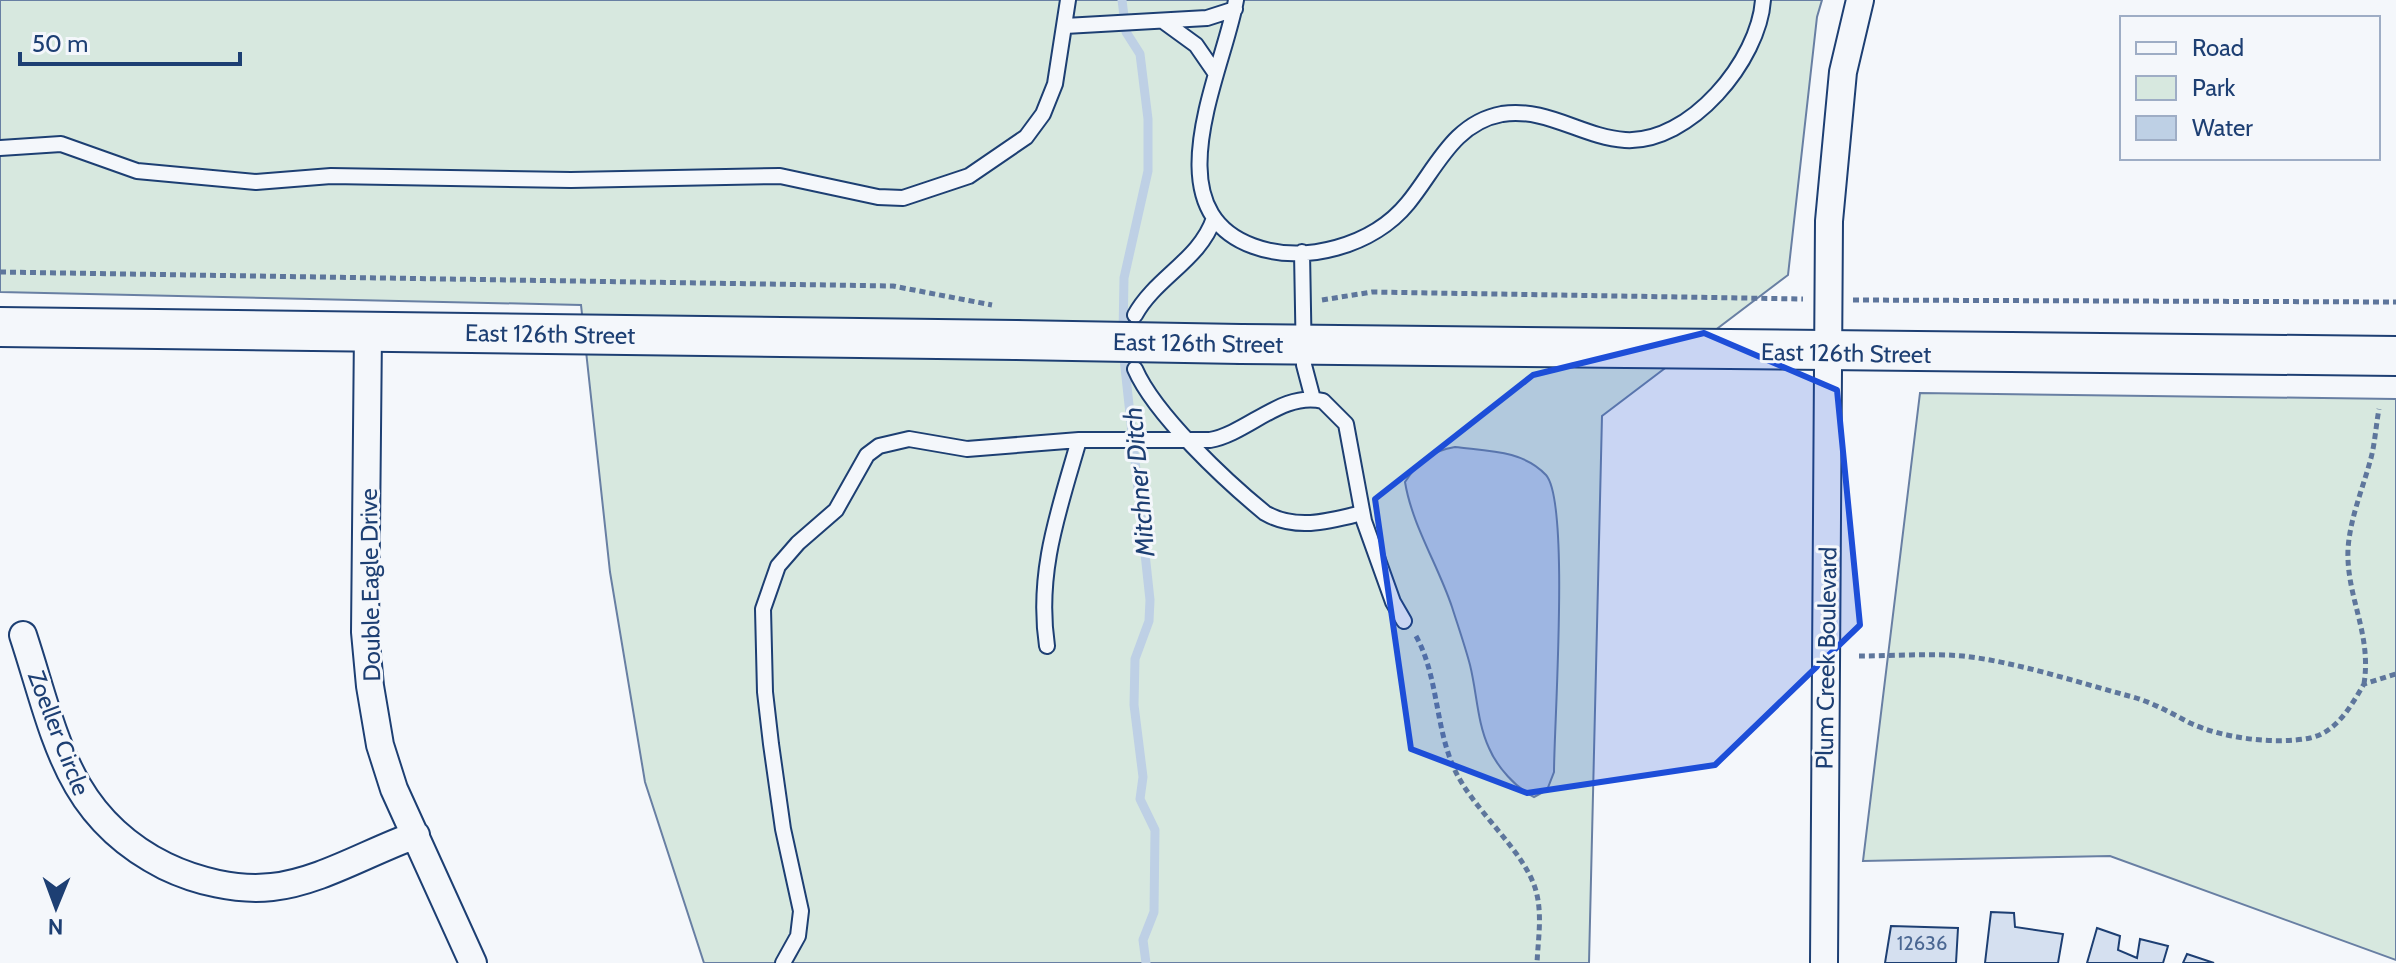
<svg xmlns="http://www.w3.org/2000/svg" width="2396" height="963" viewBox="0 0 2396 963" font-family="Cabin,sans-serif">
	<style>
		.green { fill: #d7e8df; stroke: #687fa3; stroke-width: 2 }
		.water { fill: #bed0e5; stroke: #687fa3; stroke-width: 2 }
		.lines { fill: none; stroke-linecap: round; stroke-linejoin: round }
		.stream { stroke: #bed0e5; stroke-width: 9 }
		.building { fill: #d5e0f0; stroke: #1d3f73; stroke-width: 2 }
		.lane-casing { stroke: #1d3f73; stroke-width: 18 }
		.street-casing { stroke: #1d3f73; stroke-width: 30 }
		.secondary-casing { stroke: #1d3f73; stroke-width: 42 }
		.path { stroke: #5e769c; stroke-width: 5; stroke-dasharray: 6 4; stroke-linecap: butt }
		.lane { stroke: #f4f7fb; stroke-width: 14 }
		.street { stroke: #f4f7fb; stroke-width: 26 }
		.secondary { stroke: #f4f7fb; stroke-width: 38 }
		.secondary-bridge-casing { stroke: #1d3f73; stroke-width: 42; stroke-linecap: butt }
		.secondary-bridge { stroke: #f4f7fb; stroke-width: 38 }
		.marked { fill: #1d4ed8; fill-opacity: 0.2; stroke: #1d4ed8; stroke-width: 6; stroke-linejoin: round }
		.labels { text-anchor: middle; dominant-baseline: central; stroke-width: 6; stroke-linejoin: round; paint-order: stroke }
		.number-label { font-size: 20px; fill: #4b6792 }
		.street-label { font-size: 24px; fill: #1d3f73; stroke: #f4f7fb }
		.water-label { font-size: 26px; font-style: italic; fill: #1d3f73; stroke: #f4f7fb }
	</style>
	<rect width="100%" height="100%" fill="#f4f7fb"/>
	<path class="green" d="M0,0h1822l-5,17 -29,258 -186,141 -13,547h-885l-59,-181 -35,-210 -29,-267 -581,-13z
		M1920,393l476,6v561l-286,-104 -247,5z"/>
	<path class="water" d="M1455,447c31,4 68,3 91,28 24,27 8,249 8,297l-7,18 -13,7c-18,-9 -37,-30 -45,-49 -12,-26 -12,-55 -19,-83 -5,-19 -12,-39 -18,-58 -14,-42 -40,-82 -47,-125 13,-20 26,-31 50,-35z"/>
	<g class="lines">
		<path class="stream" d="M1122,0l4,32 14,22 8,65v52l-24,107 -1,56
			M1123,349l27,251 -1,21 -14,38 -1,46 9,72 -3,22 15,31 -1,82 -11,28 3,23"/>
	</g>
	<path class="building" d="M1991,912l23,1 1,14 48,7 -5,29h-73z
		M1891,926l67,2 -2,35h-71z
		M2097,928l23,8 -2,14 19,8 3,-19 28,7 -5,17h-76z
		M2187,954l27,9h-31z"/>
	<g class="lines">
		<defs>
			<path id="lane" d="M1236,0c-12,70 -85,209 17,246 51,19 120,0 155,-43 28,-34 45,-80 94,-89 45,-7 80,23 123,26 65,4 134,-80 138,-140
				M1163,21l33,24 20,29
				M1065,26l142,-8 28,-9
				M0,148l61,-4 76,27 119,11 75,-6 240,4 209,-4 98,21 25,1 66,-22 57,-39 17,-23 12,-30 13,-84
				M1302,252l2,113 9,34
				M1135,315c21,-38 65,-55 79,-97
				M1135,369c20,46 91,112 130,144 31,18 65,8 97,0
				M1047,646c-11,-74 12,-136 32,-206
				M783,963l15,-27 3,-25 -18,-82 -12,-85 -6,-52 -2,-83 15,-43 20,-23 38,-33 31,-55 12,-9 30,-7 58,10 112,-9h131c38,-7 72,-49 113,-39l23,23 18,97 29,81 11,19"/>
			<path id="street" d="M368,331l-3,301 5,54 10,59 14,44 79,174
				M23,635c32,97 42,181 142,231 31,15 72,25 107,21 48,-5 98,-36 144,-52
				M1824,963l5,-742 14,-149 17,-72"/>
			<path id="secondary" d="M0,327l1016,13
				M1241,344l1155,12"/>
		</defs>
		<use href="#lane" class="lane-casing"/>
		<use href="#street" class="street-casing"/>
		<use href="#secondary" class="secondary-casing"/>
		<path class="path" d="M0,272l893,14 99,19
			M1322,300l50,-8 431,7
			M1853,300l543,2
			M1416,636c22,40 19,88 37,130 19,45 75,86 84,129 5,22 1,46 0,68
			M1859,656c34,0 70,-3 104,0 53,6 114,26 166,40 23,6 40,16 61,27 32,15 85,22 120,15 27,-6 41,-32 54,-54l32,-10
			M2364,684c8,-51 -18,-87 -16,-135 2,-31 15,-61 23,-91 4,-15 5,-33 8,-49"/>
		<use href="#lane" class="lane"/>
		<use href="#street" class="street"/>
		<use href="#secondary" class="secondary"/>
		<defs>
			<path id="secondary-bridge" d="M1016,340l225,4"/>
		</defs>
		<use href="#secondary-bridge" class="secondary-bridge-casing"/>
		<use href="#secondary-bridge" class="secondary-bridge"/>
	</g>
	<path class="marked" d="M1704,333l133,57 23,235 -145,140 -188,28 -116,-44 -36,-250 158,-124z"/>
	<g class="labels">
		<g class="number-label">
			<text x="1922" y="943">12636</text>
		</g>
		<g class="street-label">
			<text transform="translate(550 334) rotate(1)">East 126th Street</text>
			<text transform="translate(1198 343) rotate(1)">East 126th Street</text>
			<text transform="translate(1846 353) rotate(1)">East 126th Street</text>
			<text transform="translate(370 585) rotate(-91)">Double Eagle Drive</text>
			<text transform="translate(1826 658) rotate(-89)">Plum Creek Boulevard</text>
			<text transform="translate(59 733) rotate(69)">Zoeller Circle</text>
		</g>
		<g class="water-label">
			<text transform="translate(1139 482) rotate(-95)">Mitchner Ditch</text>
		</g>
	</g>
	<rect x="2120" y="16" width="260" height="144" fill="#f4f7fb" stroke="#9eadc5" stroke-width="2"/>
	<rect x="2136" y="42" width="40" height="12" fill="#f4f7fb" stroke="#9eadc5" stroke-width="2"/>
	<text x="2192" y="56" font-size="24" fill="#1d3f73">Road</text>
	<rect x="2136" y="76" width="40" height="24" fill="#d7e8df" stroke="#9eadc5" stroke-width="2"/>
	<text x="2192" y="96" font-size="24" fill="#1d3f73">Park</text>
	<rect x="2136" y="116" width="40" height="24" fill="#bed0e5" stroke="#9eadc5" stroke-width="2"/>
	<text x="2192" y="136" font-size="24" fill="#1d3f73">Water</text>
	<g transform="translate(56 907) rotate(181)" stroke="#f4f7fb" stroke-width="6" paint-order="stroke">
	<path d="M0-6L14 30L0 20L-14 30Z" fill="#1d3f73"/>
	<text y="-12" font-size="22" font-weight="bold" text-anchor="middle" fill="#1d3f73">N</text>
	</g>
	<path d="M20 52v12h220v-12" fill="none" stroke="#1d3f73" stroke-width="4"/>
	<text x="32" y="52" font-size="24" fill="#1d3f73" stroke="#f4f7fb" stroke-width="6" paint-order="stroke">50 m</text>
</svg>
